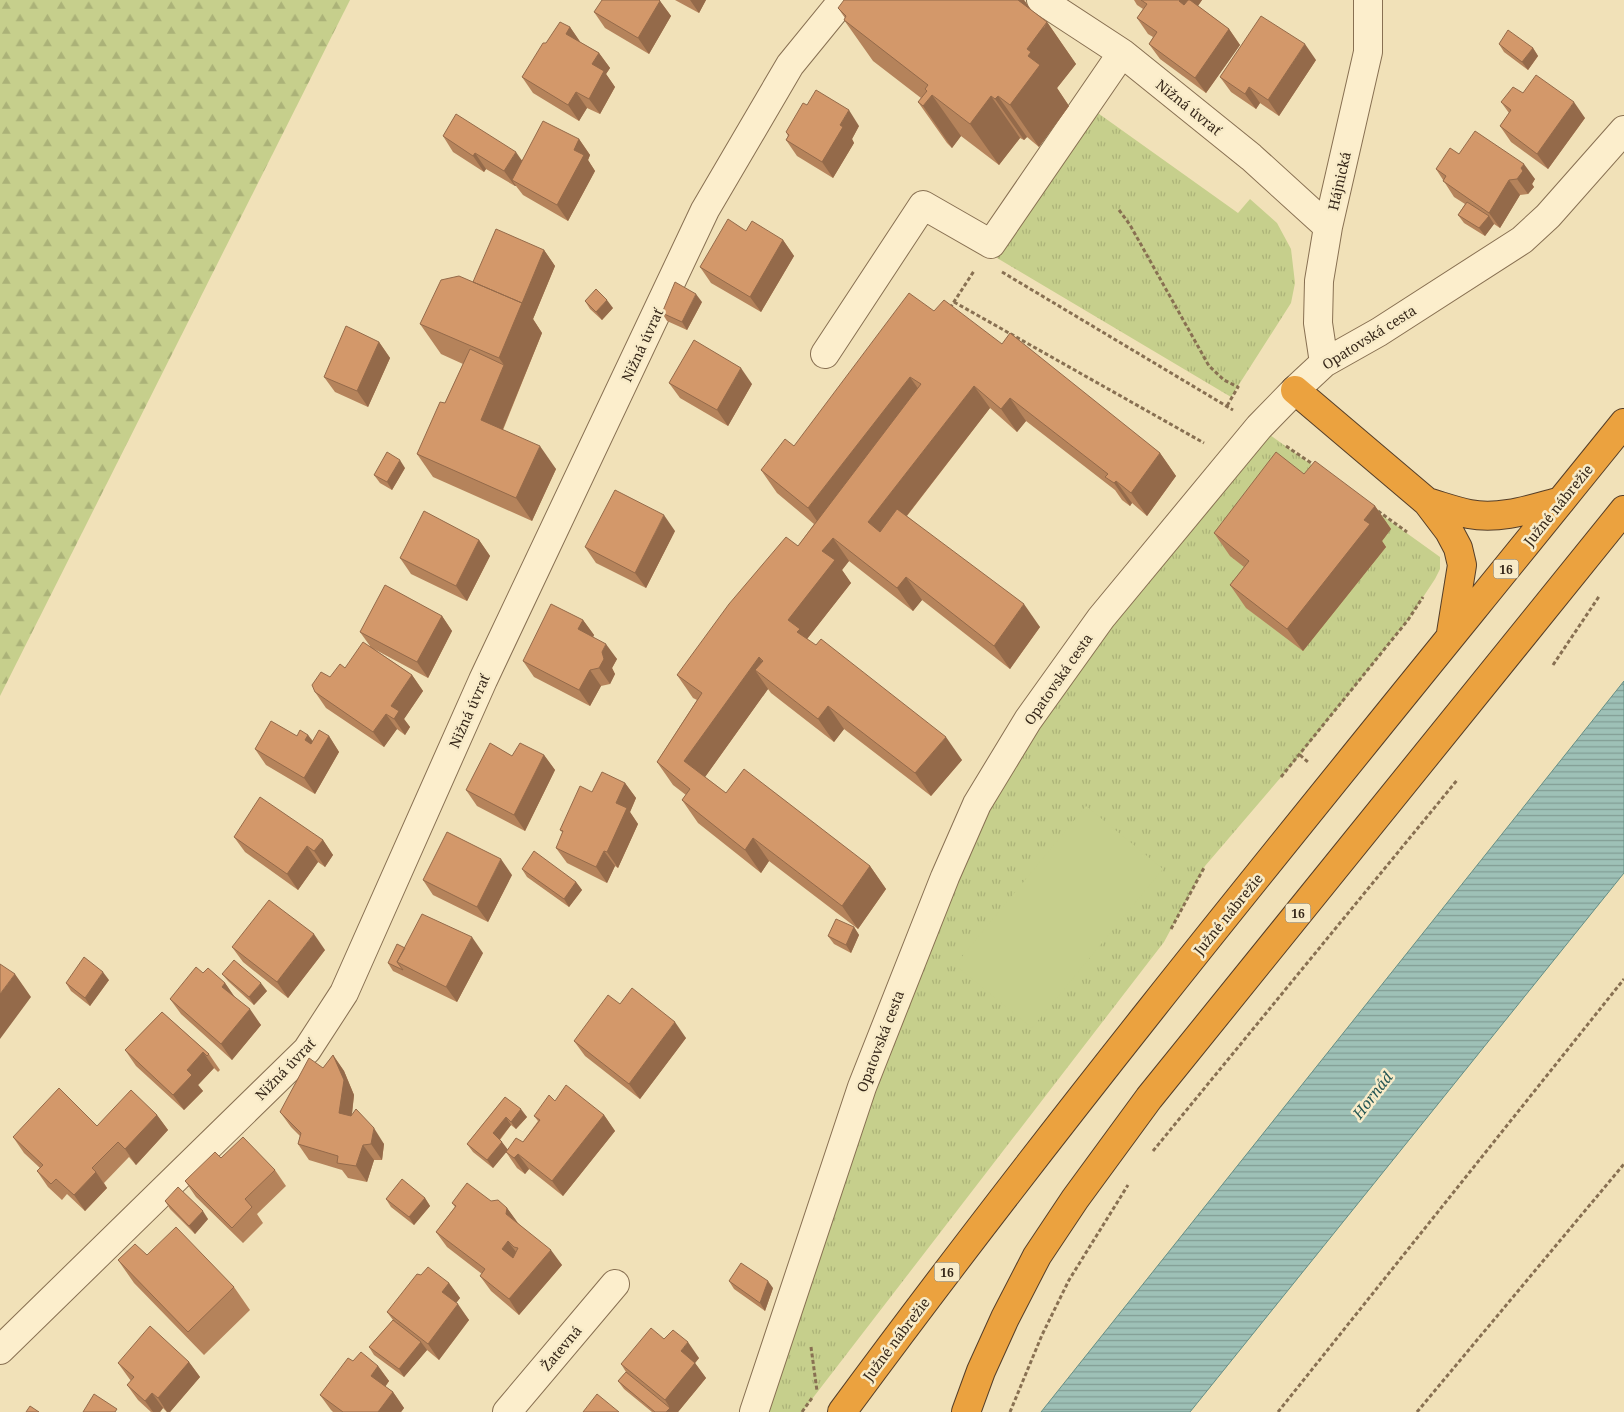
<svg xmlns="http://www.w3.org/2000/svg" width="1624" height="1412" viewBox="0 0 1624 1412" font-family="'Noto Serif',serif">
	<style>
		.grass { fill: url(#grass-tufts) }
		.forest { fill: url(#forest-firs) }
		.pitch { fill: #c6cf8c }
		.water { fill: url(#water-rules); stroke: #658e85 }
		.lines { fill: none; stroke-linecap: round; stroke-linejoin: round }
		.street-casing { stroke: #887052; stroke-width: 30 }
		.highway-casing { stroke: #553e28; stroke-width: 30 }
		.path { stroke: #887052; stroke-width: 3; stroke-dasharray: 4 2.5; stroke-linecap: butt }
		.street { stroke: #fceecc; stroke-width: 28 }
		.highway { stroke: #eba23f; stroke-width: 28 }
		.wall { fill: #b5835b }
		.shaded-wall { fill: #946a4a }
		.building { fill: #d3986a; stroke: #946a4a; fill-rule: evenodd }
		.labels { text-anchor: middle; dominant-baseline: central; stroke-width: 5; stroke-linejoin: round; paint-order: stroke }
		.shield { fill: #f8ebc8; stroke: #70624e; stroke-width: 1 }
		.shield-label { font-size: 12px; font-weight: bold; fill: #362719 }
		.street-label { font-size: 14px; fill: #362719; stroke: #f8ebc8 }
		.water-label { font-size: 15px; font-style: italic; fill: #265755; stroke: #f8ebc8 }
	</style>
	<defs>
		<pattern id="grass-tufts" width="24" height="20" patternUnits="userSpaceOnUse" patternTransform="scale(1.25)"><rect width="24" height="20" fill="#c6cf8c"/><path d="M3 7l-1-3M5 7V3M7 7l1-3M15 17l-1-3M17 17v-4M19 17l1-3" fill="none" stroke="#abb278"/></pattern>
		<pattern id="forest-firs" width="22" height="20" patternUnits="userSpaceOnUse" patternTransform="scale(1.25)"><rect width="22" height="20" fill="#c6cf8c"/><path d="M5 1l3.5 6h-7zM16 11l3.5 6h-7z" fill="#abb278"/></pattern>
		<pattern id="water-rules" width="6" height="5" patternUnits="userSpaceOnUse" patternTransform="scale(1.25)"><rect width="6" height="5" fill="#9ec1b7"/><path d="M0 2.5h6" fill="none" stroke="#829d94"/></pattern>
	</defs>
	<rect width="100%" height="100%" fill="#f1e1b8"/>
	<path class="grass" d="M1095,111l143,102 12,-14 27,24 14,26 4,34 -4,20 -60,94 -234,-139z
		M1259,427l181,130v12l-5,10 -27,41 -108,135 -95,111 -41,76 -362,470h-48l223,-608z"/>
	<path class="forest" d="M0,0h350l-350,696z"/>
	<path class="pitch" d="M1086,806l77,63 -131,159 -77,-63z"/>
	<path class="water" d="M1624,681v192l-434,539h-149z"/>
	<g class="lines">
		<defs>
			<path id="street" d="M1041,0l81,53 129,104 77,70
				M825,354l98,-149 68,39 131,-191
				M1324,363l-6,-40 1,-42 9,-54 40,-175v-52
				M0,1350l307,-300 37,-57 139,-313 222,-470 85,-145 53,-65
				M507,1412l108,-128
				M754,1412l108,-325 83,-210 32,-73 51,-84 73,-102 158,-191 36,-37 29,-27 55,-31 143,-92 26,-24 76,-86"/>
			<path id="highway" d="M1295,390l132,112 22,29 9,17 4,17 -11,68
				M1427,502c14,4 28,9 42,12 31,6 62,-5 92,-13
				M842,1412c249,-338 518,-662 782,-989
				M966,1412l15,-41 24,-53 32,-62 38,-57 74,-101 475,-588"/>
		</defs>
		<use href="#street" class="street-casing"/>
		<use href="#highway" class="highway-casing"/>
		<path class="path" d="M1119,210l11,15 79,141 15,14 14,7 -11,19
			M1002,272l231,138
			M954,302l250,141
			M950,308l24,-37
			M1286,446l28,19
			M1378,511l29,21
			M1553,665l47,-70
			M1300,755l9,8
			M1281,777l127,-157 15,-23
			M1171,929l34,-63
			M1153,1151l305,-372
			M811,1347l6,44
			M802,1412l10,-14
			M1010,1412l32,-77 27,-55 59,-95
			M1278,1412l346,-433
			M1417,1412l207,-248"/>
		<use href="#street" class="street"/>
		<use href="#highway" class="highway"/>
	</g>
	<path class="wall" d="M675,0h31l-7,13z
		M1024,0l8,11 15,11 29,42 -19,24 12,18 -30,41 -12,-10 -3,3 -4,-2 -21,27 -38,-29 -9,12 -5,-5 -29,-41 3,-4 -48,-37 -29,-41 1,-2 -7,-10z
		M1134,0h68l-4,6 31,23 11,16 -34,48 -46,-34 -11,-15 4,-7 -5,-3 -11,-16 6,-9 -6,-4z
		M660,1l11,15 -22,38 -44,-26 -11,-16z
		M570,27l10,15 19,11 11,15 -4,6 9,13 -15,27 -13,-6 -8,13 -46,-28 -11,-16 24,-34z
		M1499,44l34,4 5,8 -10,14 -24,-18z
		M1316,60l-37,56 -19,-13 -4,6 -25,-17 -11,-15z
		M1523,93l62,25 -37,51 -37,-27 -11,-16 9,-13 -8,-11z
		M859,126l-7,13 2,4 -21,35 -36,-22 -11,-16 2,-4 -2,-4z
		M443,136l79,24 57,-21 11,16 -2,5 7,11 -27,50 -45,-26 -7,-9h-1l-29,-17 -2,3 -31,-20z
		M1459,154l76,25 -3,5 2,3 -6,7 -8,1 -20,33 -6,-4 -9,12 -21,-13 -6,-8 7,-11 -11,-7 -18,-28z
		M783,240l11,16 -33,56 -50,-29 -11,-16z
		M544,250l11,16 -22,53 9,14 -39,97 53,39 -24,52 -99,-44 -16,-23 28,-51 18,-39 -22,-10 -21,-30 53,-42z
		M585,301l28,7 -11,12 -12,-11z
		M702,302l-15,28 -20,-9 -5,-8z
		M934,311l68,33 158,109 16,23 -29,40 -15,-13 -2,3 -8,-6 -7,-10 -89,-69 -9,11 -27,-24 -83,108 133,111 -30,42 -88,-69 -9,11 -64,-50 -7,9 9,13 -44,56 155,121 -31,36 -87,-67 -10,13 -63,-49 -3,-4 -63,88 21,16 144,73 16,23 -28,40 -89,-68 -8,12 -63,-50 -16,-23 4,-5 -13,-10 -16,-23 40,-62 -4,-2 -16,-23 121,-129 16,-22 -37,-31 -16,-23 33,-24z
		M379,342l11,16 -22,49 -33,-15 -11,-15z
		M669,383l83,1 -24,42 -48,-28z
		M405,468l-13,22 -12,-7 -6,-8z
		M1304,474l71,32 16,23 -9,12 4,6 -83,104 -57,-43 -16,-23 14,-18 -14,-11 -16,-23z
		M675,531l-29,57 -50,-25 -11,-16z
		M479,540l11,16 -23,45 -56,-27 -11,-16z
		M442,616l10,15 -24,47 -54,-29 38,26 11,16 -19,28 6,8 -5,8 -8,-6 -13,18 -58,-39 -11,-16 15,-15 15,-9 25,-22 -10,-14z
		M583,620l11,15 -1,2 24,22 -5,9 3,6 -5,10 -9,2 -11,20 -56,-29 -11,-16z
		M308,735l5,6 16,-5 10,16 -24,42 -49,-29 -11,-16 42,-13z
		M544,755l11,15 -30,61 -48,-25 -11,-16 46,-34z
		M625,783l11,15 -6,14 8,12 -20,44 -3,-2 -8,17 -40,-20 -11,-15 7,-15 -3,-3 32,-38z
		M234,837l89,3 10,15 -8,12 -7,-5 -20,28 -53,-38z
		M522,869l54,13 6,8 -13,17 -42,-30z
		M512,875l-24,47 -55,-27 -10,-15z
		M854,927l5,8 -8,18 -17,-9 -6,-8z
		M232,947l93,3 -37,48 -45,-36z
		M405,948l78,5 -26,49 -64,-31 -5,-8z
		M203,973l22,10 9,13 27,29 -29,35 -51,-46 -11,-15z
		M222,974l45,17 -13,14 -26,-24z
		M109,980l-19,26 -19,-15 -5,-8z
		M620,1004l66,34 -46,61 -55,-43 -11,-15z
		M162,1012l47,42 11,16 -2,2 -4,-4 -16,17 5,6 -19,19 -48,-44 -11,-16z
		M333,1055l11,16 10,24 -2,20 32,29 -2,16h-8l-7,22 -19,-4 -6,-8 -33,-10 -11,-16 2,-8 -9,-9 -11,-15 43,-44z
		M505,1097l22,20 -11,12 -5,-4 -11,15 8,10 -15,18 -20,-16 -6,-8z
		M555,1101l49,14 11,16 -52,65 -34,-27 -4,5 -8,-6 -11,-16 17,-10 15,-21 -4,-5z
		M157,1115l11,15 -32,35 -7,-8 -25,26 3,5 -22,23 -18,-17 -5,6 -14,-13 -11,-16 3,-3 -16,-15 -11,-16 84,-11z
		M221,1158l54,12 11,16 -29,28 6,9 -20,20 -47,-46 -11,-16z
		M425,1198l5,8 -16,19 -23,-18 -5,-8z
		M165,1201l43,18 -13,15 -25,-25z
		M491,1201l16,7 10,14 45,43 -43,50 -28,-24 -11,-15 2,-2 -35,-27 -11,-15 19,-25 -3,-4z
		M147,1255l87,32 16,23 -46,45 -70,-72 -16,-23z
		M421,1275l28,8 11,15 -4,5 13,17 -30,40 -12,-10 -23,27 -30,-22 -5,-8 24,-27 -6,-8z
		M729,1281l44,7 -8,23 -31,-22z
		M664,1339l35,19 -4,5 11,15 -28,34h-26l-28,-23 -6,-8 8,-9 -5,-8z
		M353,1361l25,5 11,15 -4,6 8,5 11,16 -3,4h-68l-2,-2 -11,-15z
		M189,1362l11,15 -30,35h-3l-4,-4 -3,4h-9l-13,-12 -11,-15 4,-4 -13,-18z"/>
	<path class="shaded-wall" d="M690,0h16l-7,13z
		M1014,0h10l20,28 3,-6 29,42 -19,24 12,18 -30,41 -29,-42 18,-49z
		M1180,0h22l-12,17 -11,-16z
		M660,1l11,15 -22,38 -11,-16z
		M570,27l11,16 -15,-9z
		M1229,29l11,16 -34,48 -11,-15z
		M1305,44l11,16 -37,56 -11,-16z
		M1533,48l5,8 -10,14 -6,-8z
		M599,53l11,15 -4,6 9,13 -15,27 -11,-15 3,-35z
		M1249,87l11,16 -4,6 -11,-15z
		M576,92l11,16 -8,13 -11,-16z
		M932,95l29,41 -9,12 -29,-42z
		M991,96l29,42 -21,27 -29,-41z
		M998,96l29,41 -3,3 -29,-41z
		M1574,102l11,16 -37,51 -11,-15z
		M849,110l10,16 -7,13 2,4 -21,35 -11,-16 18,-37z
		M579,139l11,16 -2,5 7,11 -27,50 -11,-16 17,-55z
		M516,152l11,16 -15,12 4,6h-1l-11,-15z
		M475,153l11,16 -2,3 -11,-16z
		M1524,164l11,15 -3,5 2,3 -6,7 -11,-15 4,-11z
		M1509,180l11,15 -20,33 -11,-15z
		M1489,216l5,8 -9,12 -6,-8z
		M783,240l11,16 -33,56 -11,-15z
		M544,250l11,16 -22,53 9,14 -45,110 -16,-23 23,-55 -5,-7z
		M696,294l6,8 -15,28 -5,-8z
		M607,300l6,8 -11,12 -6,-8z
		M379,342l11,16 -22,49 -11,-16z
		M741,368l11,16 -24,42 -11,-16z
		M910,377l16,23 -102,131 -16,-23z
		M974,386l16,22 -106,137 -16,-23z
		M1010,398l16,23 -9,11 -16,-23z
		M540,446l16,23 -24,52 -16,-23z
		M1160,453l16,23 -29,40 -16,-23z
		M400,460l5,8 -13,22 -5,-8z
		M1116,481l16,22 -2,3 -16,-23z
		M1375,506l16,23 -9,12 4,6 -83,104 -16,-22 77,-109z
		M664,515l11,16 -29,57 -11,-15z
		M833,538l16,23 -7,9 9,13 -44,56 6,16 -25,-35 34,-69z
		M479,540l11,16 -23,45 -11,-15z
		M906,577l16,23 -9,11 -16,-23z
		M1024,604l16,23 -30,42 -16,-23z
		M442,616l10,15 -24,47 -11,-16z
		M583,620l11,15 -5,10 -11,-16z
		M606,644l11,15 -5,9 3,6 -5,10 -11,-16 3,-16z
		M759,657l16,23 -20,-10 13,19 -68,95 -16,-23z
		M590,670l11,16 -11,20 -11,-16z
		M412,675l11,16 -19,28 6,8 -5,8 -11,-16 -3,-13z
		M828,706l16,23 -10,13 -16,-23z
		M386,714l11,15 -13,18 -11,-15z
		M308,735l11,16 -14,-11z
		M329,736l10,16 -24,42 -11,-16z
		M946,737l16,23 -31,36 -16,-23z
		M544,755l11,15 -30,61 -11,-16z
		M625,783l11,15 -6,14 8,12 -20,44 -11,-16 9,-49z
		M753,838l16,23 -8,12 -16,-23z
		M323,840l10,15 -8,12 -11,-16z
		M307,846l11,16 -20,28 -11,-16z
		M604,851l11,15 -8,17 -11,-16z
		M501,859l11,16 -24,47 -11,-15z
		M870,866l16,23 -28,40 -16,-23z
		M576,882l6,8 -13,17 -5,-8z
		M854,927l5,8 -8,18 -5,-8z
		M314,934l11,16 -37,48 -11,-16z
		M472,937l11,16 -26,49 -11,-15z
		M103,972l6,8 -19,26 -5,-8z
		M15,974l16,23 -31,42v-45z
		M225,983l11,16 -14,-12z
		M261,983l6,8 -13,14 -5,-8z
		M250,1009l11,16 -29,35 -11,-16z
		M675,1022l11,16 -46,61 -11,-15z
		M203,1052l11,16 -16,17 5,6 -19,19 -11,-15 14,-25z
		M333,1055l11,16 10,24 -4,34 -11,-16z
		M521,1109l6,8 -11,12 -5,-7z
		M157,1115l11,15 -32,35 -11,-16z
		M604,1115l11,16 -52,65 -11,-15z
		M506,1117l5,8 -13,16 -5,-8z
		M374,1128l10,16 -2,16 -11,-16z
		M502,1142l6,8 -15,18 -6,-8z
		M363,1145l11,15 -7,22 -11,-16z
		M518,1154l11,15 -4,5 -11,-16z
		M96,1172l11,16 -22,23 -11,-16z
		M425,1198l5,8 -16,19 -5,-8z
		M507,1208l11,15 -12,-9z
		M203,1211l5,8 -13,15 -6,-8z
		M508,1241l11,15 -6,9 -11,-16z
		M551,1250l11,15 -43,50 -10,-16z
		M768,1281l5,7 -8,23 -5,-8z
		M449,1283l11,15 -7,9 -11,-15z
		M458,1304l11,16 -30,40 -11,-16z
		M421,1342l6,8 -23,27 -5,-8z
		M688,1342l11,16 -4,5 11,15 -28,34h-12l4,-4 -5,-8 16,-49z
		M189,1362l11,15 -30,35h-3l-9,-14z
		M378,1366l11,15 -7,10 -11,-15z
		M393,1392l11,16 -3,4h-23z
		M152,1393l11,15 -3,4h-7l-8,-11z"/>
	<path class="building" d="M602,0h57l1,1 -22,37 -44,-26z
		M844,0h174l29,22 -20,27 4,3 -3,4 12,9 -30,40 -12,-9 -3,3 -4,-3 -21,28 -38,-29 -9,11 -5,-4 9,-11 -2,-2 3,-4 -84,-65 2,-4 -8,-8z
		M1141,0h39l-1,1 5,4 4,-5h2l39,29 -34,49 -46,-34 8,-12 -20,-14 10,-14z
		M1261,16l44,28 -37,56 -19,-13 -4,7 -25,-17z
		M560,22l10,5 -4,7 33,19 -7,11 12,7 -15,28 -13,-7 -8,13 -46,-28 21,-34h3z
		M1508,30l25,18 -11,14 -23,-18z
		M1536,75l38,27 -37,52 -37,-28 11,-16 -10,-8 12,-15 10,6z
		M816,90l33,20 -9,15 3,2 -21,35 -36,-22 3,-5 -3,-3 17,-29 4,2z
		M456,114l60,38 -12,19 -29,-18 -2,3 -30,-20z
		M543,121l36,18 -5,11 10,5 -27,50 -45,-25z
		M1475,131l49,33 -3,4 2,3 -6,8 -8,1 -20,33 -46,-32 3,-5 -10,-7 14,-21 9,6z
		M1467,202l22,14 -10,12 -21,-13z
		M728,219l18,12 6,-10 31,19 -33,57 -50,-30z
		M496,229l48,21 -22,53 -49,-21z
		M459,276l63,27 -23,55 -79,-34 21,-44z
		M675,282l21,12 -14,28 -20,-9z
		M596,289l11,11 -11,12 -11,-11z
		M909,293l25,18 10,-11 58,44 8,-11 150,120 -29,40 -15,-12 -2,2 -9,-6 3,-3 -98,-76 -9,11 -27,-23 -106,136 12,10 17,-23 127,95 -30,42 -88,-69 -9,11 -64,-50 -11,13 13,9 -47,60 12,9 -3,3 19,13 5,-6 125,98 -31,36 -87,-67 -10,13 -63,-49 8,-9 -4,-4 -75,104 42,32 18,-24 126,97 -28,40 -89,-68 -8,12 -63,-50 8,-11 -33,-27 45,-69 -25,-18 52,-71 57,-67 12,9 123,-162 -11,-7 -102,131 -47,-38 24,-31 9,7z
		M346,326l33,16 -22,49 -33,-14z
		M694,340l47,28 -24,42 -48,-27z
		M470,349l34,16 -23,55 59,26 -24,52 -99,-44 23,-52 5,1z
		M387,452l13,8 -13,22 -13,-7z
		M1276,452l28,22 11,-13 60,45 -11,14 6,4 -83,105 -57,-44 19,-24 -35,-28z
		M615,490l49,25 -29,58 -50,-26z
		M424,511l55,29 -23,46 -56,-28z
		M385,585l57,31 -25,46 -57,-30z
		M551,604l32,16 -5,9 28,15 -4,8 2,7 -5,9 -9,2 -11,20 -56,-29z
		M363,642l49,33 -21,31 8,5 -5,8 -8,-5 -13,18 -58,-40 -3,-7 9,-13 9,5 10,-13 5,4z
		M271,721l26,15 3,-6 8,5 -3,5 6,4 8,-14 10,6 -25,42 -49,-29z
		M490,743l22,13 8,-13 24,12 -30,60 -48,-25z
		M602,772l23,11 -9,20 11,5 -20,44 -3,-1 -8,16 -40,-19 7,-17 -3,-1 20,-44 12,6z
		M260,797l63,43 -9,11 -7,-5 -20,28 -53,-37z
		M447,832l54,27 -24,48 -54,-27z
		M534,851l42,31 -12,17 -42,-30z
		M269,900l45,34 -37,48 -45,-35z
		M422,914l50,23 -26,50 -49,-25z
		M836,919l18,8 -8,18 -18,-9z
		M397,944l8,4 -8,14 6,8 -15,-7z
		M84,957l19,15 -18,26 -19,-15z
		M234,960l27,23 -12,14 -27,-23z
		M0,964l15,10 -15,20z
		M196,967l7,6 5,-5 17,15 -3,4 28,22 -29,35 -51,-45z
		M632,988l43,34 -46,62 -55,-43 34,-46 12,9z
		M162,1012l47,42 -2,2 -4,-4 -16,18 5,5 -19,20 -48,-45z
		M333,1055l11,25 -5,33 12,3 5,-7 18,19 -3,16 -8,1 -7,21 -19,-3 1,-7 -40,-12 3,-11 -21,-21 29,-54 14,10z
		M566,1085l38,30 -52,66 -34,-27 -4,4 -8,-6 10,-14 7,4 17,-22 -6,-4 15,-21 6,6z
		M59,1088l38,38 34,-36 26,25 -32,34 -7,-7 -26,26 4,4 -22,23 -18,-16 -5,5 -14,-13 6,-6 -30,-28z
		M505,1097l16,12 -10,13 -5,-5 -13,16 9,9 -15,18 -20,-16z
		M243,1137l32,33 -30,29 7,8 -20,21 -47,-47 30,-29 6,6z
		M402,1179l23,19 -16,19 -23,-18z
		M467,1183l24,18 7,-1 9,8 -1,6 45,36 -42,49 -29,-23 5,-7 -49,-37 20,-26 -4,-3zM508,1241l6,6 4,1 -5,10 -11,-9z
		M178,1187l25,24 -14,15 -24,-25z
		M176,1227l58,60 -46,45 -70,-72 17,-16 12,11z
		M741,1263l27,18 -8,22 -31,-22z
		M428,1267l21,16 -7,9 16,12 -30,40 -41,-32 30,-38 4,1z
		M393,1320l28,22 -22,27 -30,-22z
		M150,1326l39,36 -31,36 -6,-5 -7,8 -18,-16 7,-8 -16,-14z
		M651,1328l13,11 9,-9 15,12 -7,9 14,12 -30,37 -44,-36z
		M361,1352l17,14 -7,10 22,16 -15,20h-35l-23,-17 28,-37 5,3z
		M626,1372l44,36 -4,4h-11l-37,-31z
		M94,1394l23,15 -2,3h-32z
		M597,1394l22,18h-36z
		M30,1406l9,6h-13z"/>
	<g class="labels">
		<g class="shield">
			<rect x="1493.5" y="559.5" width="25" height="19" rx="4"/>
			<rect x="1285.5" y="903.5" width="25" height="19" rx="4"/>
			<rect x="934.5" y="1262.5" width="25" height="19" rx="4"/>
		</g>
		<g class="shield-label">
			<text x="1506" y="569">16</text>
			<text x="1298" y="913">16</text>
			<text x="947" y="1272">16</text>
		</g>
		<g class="street-label">
			<text transform="translate(1189 107) rotate(39)">Nižná úvrať</text>
			<text transform="translate(1339 181) rotate(-77)">Hájnická</text>
			<text transform="translate(1369 337) rotate(-32)">Opatovská cesta</text>
			<text transform="translate(642 345) rotate(-65)">Nižná úvrať</text>
			<text transform="translate(1558 505) rotate(-51)">Južné nábrežie</text>
			<text transform="translate(1058 679) rotate(-55)">Opatovská cesta</text>
			<text transform="translate(469 711) rotate(-66)">Nižná úvrať</text>
			<text transform="translate(1228 914) rotate(-51)">Južné nábrežie</text>
			<text transform="translate(880 1041) rotate(-69)">Opatovská cesta</text>
			<text transform="translate(285 1069) rotate(-46)">Nižná úvrať</text>
			<text transform="translate(896 1339) rotate(-53)">Južné nábrežie</text>
			<text transform="translate(561 1348) rotate(-50)">Žatevná</text>
		</g>
		<g class="water-label">
			<text transform="translate(1372 1095) rotate(-52)">Hornád</text>
		</g>
	</g>
</svg>
